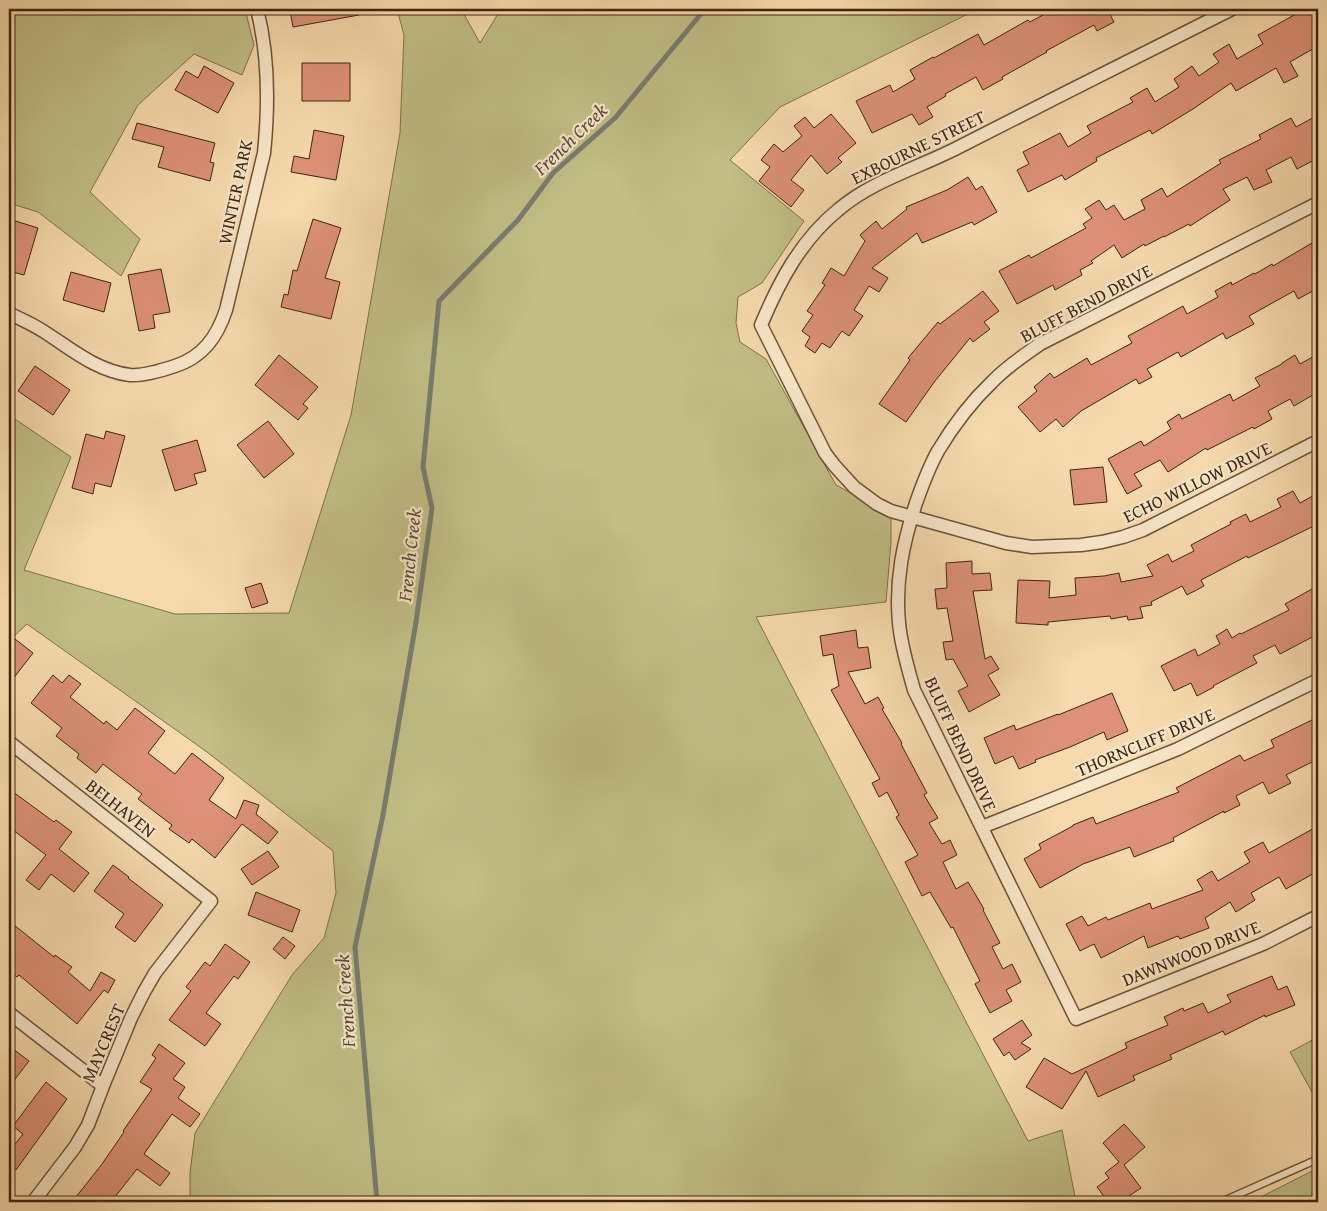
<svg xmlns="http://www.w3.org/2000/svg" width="1327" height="1211" viewBox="0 0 1327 1211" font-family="'Gentium Book Plus',serif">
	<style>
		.green { fill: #c1be86; stroke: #80714b }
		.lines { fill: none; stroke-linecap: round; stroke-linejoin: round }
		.stream { stroke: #797d71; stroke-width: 5 }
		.building { fill: #dd9178; stroke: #3f2410 }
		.lane-casing { stroke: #6d5237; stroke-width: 9 }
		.street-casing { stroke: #6d5237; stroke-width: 15 }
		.lane { stroke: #f9e7ca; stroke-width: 6 }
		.street { stroke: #f9e7ca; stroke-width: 12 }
		.labels { text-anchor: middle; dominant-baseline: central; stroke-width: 4.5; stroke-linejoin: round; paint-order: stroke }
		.street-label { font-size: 18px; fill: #3f2410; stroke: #f9e7ca }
		.water-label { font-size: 19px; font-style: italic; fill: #574938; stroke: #f9e7ca }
	</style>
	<rect width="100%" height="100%" fill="#f6daad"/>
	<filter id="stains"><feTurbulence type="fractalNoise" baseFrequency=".004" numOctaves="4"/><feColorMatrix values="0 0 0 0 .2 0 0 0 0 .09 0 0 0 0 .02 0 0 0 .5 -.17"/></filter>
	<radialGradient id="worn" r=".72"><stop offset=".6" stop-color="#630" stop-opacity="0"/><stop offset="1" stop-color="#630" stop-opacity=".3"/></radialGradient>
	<path class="green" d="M9,9h236l9,36 -12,30 -48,-21 -56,51 -48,87 50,47 -19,37 -83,-64 -29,-9z
		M397,9h64l19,34 21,-34h477l-198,98 -50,53 74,61 -42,62 -24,14 -2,26 4,19 26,17 70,126 55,30v27l-5,60 -130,15 272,524 34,-11 14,72h-886v-29l5,-40 97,-158 32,-37 12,-45 -3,-42 -126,-99 -180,-128 -18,17v-226l62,42 -47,113 151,44 114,-1 62,-198 49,-282 4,-98z
		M1318,1037v66l-28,-51z
		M1318,1168v34h-67z"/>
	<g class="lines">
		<path class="stream" d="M377,1202l-22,-255 28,-132 33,-193 16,-114 -9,-41 16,-166 79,-81 35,-47 62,-55 90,-109"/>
	</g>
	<path class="building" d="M301,9h57l1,6 -66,12 -3,-16z
		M1054,9h53l7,13 -17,9 -3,-6 -48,26 1,1 -45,25 1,2 -20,11 -7,-13 -31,17 1,2 -19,11 6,10 -14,8 -7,-11 -40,19 -16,-32 34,-16 3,7 22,-13 -5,-9 23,-13 1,1 44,-24 6,11 44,-25 2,2z
		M1305,9h13v37l-28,16 8,14 -14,7 -8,-15 -40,23 -5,-8 -38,26 -41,25 -2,-4 -54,28 1,3 -32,19 -3,-5 -34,17 -11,-22 12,-6 -6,-12 37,-19 8,14 23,-14 -4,-7 46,-24 -3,-4 17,-10 8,14 24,-15 -5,-8 18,-13 7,10 20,-14 -6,-8 16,-10 8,15 26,-15 -5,-9z
		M302,63h48v38h-48z
		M204,66l30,17 -16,30 -43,-23 11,-19 12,7z
		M831,114l25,29 -18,15 4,4 -15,12 -16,-19 -20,25 13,10 -13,17 -32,-26 11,-14 -9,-7 13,-16 9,8 19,-16 -8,-10 11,-9 9,11z
		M1318,115v43l-21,11 -6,-12 -25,13 6,12 -18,8 -7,-13 -24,12 7,11 -40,26 -1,-2 -25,13v-1l-19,10 -1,-2 -22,14 -8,-13 -23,16 2,2 -13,7 2,5 -27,15 -2,-5 -36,19 -18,-33 30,-16 2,3 55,-30 -3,-4 9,-6 -7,-9 14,-9 7,10 8,-5 10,15 21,-11 -4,-9 21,-12 5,9 54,-34 -2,-3 42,-21 -2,-4 32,-17 5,9z
		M137,123l78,20 -5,19 4,1 -4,18 -52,-14 6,-20 -32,-8z
		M314,130l30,6 -8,44 -45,-8 3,-16 15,3z
		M968,177l8,13 6,-4 15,26 -23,13 -2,-3 -50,21 -5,-10 -45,35 16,10 -9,14 -10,-6 -15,24 9,6 -14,20 -7,-5 -12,17 -8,-5 -7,10 -10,-7 5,-9 -8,-6 11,-16 -6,-4 18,-26 -3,-2 9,-15 13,8 21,-35 -5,-6 16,-14 6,8 25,-20 -1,-2 41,-17z
		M9,219l29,9 -14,47 -15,-4z
		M313,219l28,9 -16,50 15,4 -9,37 -50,-12 3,-13 4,1 5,-25 4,1z
		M1312,243l6,11v34l-20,11 -4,-8 -45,25 5,8 -28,15 -3,-6 -42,24 -3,-5 -31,17 5,8 -13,7 -3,-5 -55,32 -18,16 -7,-8 -16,13 -22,-25 19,-16 -3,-4 16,-14 4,5 33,-20 4,7 41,-22 -4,-7 15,-8 40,-22 4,8 31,-17 -3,-6 16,-9 1,3 22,-12 1,1 17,-10 1,2z
		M161,269l9,43 -17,3 2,13 -16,3 -11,-56z
		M71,272l40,11 -7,29 -41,-12z
		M983,291l16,20 -15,11 6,7 -17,13 -3,-4 -35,43 -29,41 -27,-18 31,-44 -2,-2 30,-36 2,2z
		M1318,354v38l-24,14 -4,-7 -22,12 4,8 -18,10 -1,-2 -46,23 -1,-2 -38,24 -8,-12 -26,14 8,12 -15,8 -19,-35 33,-18 3,5 27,-17 -4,-7 12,-8 3,5 48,-25 3,7 27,-15 -5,-8 27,-14v-1l13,-8 5,9z
		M279,355l39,32 -15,17 5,4 -10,12 -43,-35z
		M35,366l35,24 -17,25 -35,-24z
		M268,421l26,33 -30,24 -27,-33z
		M106,431l19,5 -14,51 -16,-4 -2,11 -21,-6 14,-54 18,5z
		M197,440l9,31 -12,3 3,10 -22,7 -13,-41z
		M1103,467l4,35 -33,3 -4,-35z
		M1293,491l7,12 18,-10v31l-70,34 -1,-2 -46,24 3,6 -17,9 -5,-9 -31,16 1,3 -12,2 3,11 -15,2 -1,-4 -16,3 -1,-3 -62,6v3l-32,-2 2,-43 32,1 -1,17 27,-3 -1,-17 29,-2 15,-3 2,9 32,-6 -6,-11 21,-11 4,8 22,-11 -3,-6 40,-21 -1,-2 16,-8 4,8 31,-15 -4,-8z
		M972,561v13l18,-1 2,17 -19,1 12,68 6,-3 8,13 -11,6 12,20 -31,17 -11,-21 10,-5 -15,-27 -7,1 -3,-18 10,-1 -6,-33 -10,1 -2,-20 12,-1 -1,-25z
		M261,583l7,20 -16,5 -7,-20z
		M1312,589l6,12v33l-38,20 -5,-9 -22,11 4,7 -44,23 1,1 -17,9 -6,-13 -17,8 -13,-25 34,-17 3,7 22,-12 -4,-8 11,-7 5,9 8,-5 1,1 48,-24 -4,-6z
		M856,630l2,18 10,-1 3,21 -23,4 17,32 13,-7 6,11 -2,1 20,34 -1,1 26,49 -3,2 14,23 -9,5 13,21 8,-4 7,15 -14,7 13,27 12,-7 16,27 -1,1 17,33 -8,4 11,22 9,-5 9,18 -15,8 6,11 -22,12 -15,-29 5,-3 -27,-54 -2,1 -21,-36 -8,4 -17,-34 13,-7 -22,-38 3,-2 -12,-23 -8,5 -7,-14 8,-4 -49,-89 8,-4 -6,-32 -10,2 -3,-20z
		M15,639l18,14 -24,31v-36z
		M53,675l9,8 7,-8 12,9 -11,13 34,27 2,-3 11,9 18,-22 30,23 -17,22 27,21 17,-21 32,25 -15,22 27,19 8,-19 15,5 -3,9 22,18 -10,12 -26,-20 -27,34 -23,-19 -3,4 -20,-14 3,-4 -34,-26 4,-5 -39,-30 -7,9 -19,-15 2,-4 -23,-18 6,-8 -31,-25z
		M1112,693l16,38 -21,9 -3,-8 -34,15 -35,13 1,2 -17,7 -6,-13 -18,8 -11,-26 30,-13 2,5 42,-16v1z
		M1318,717v42l-32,16 5,8 -22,11 -6,-12 -27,14 4,9 -16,8v-2l-51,27 1,3 -40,16 -4,-10 -47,17 -43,24 -16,-29 17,-10 -2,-5 34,-18v-1l20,-8 3,7 83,-32 -3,-4 64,-33 4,6 30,-14 -3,-7z
		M9,789l45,33 2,-2 16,12 -13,17 30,24 -15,19 -23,-18 -12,16 -13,-10 20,-25 -37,-28z
		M1318,826v45l-32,18 -7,-12 -28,16 4,7 -19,12 -6,-10 -25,16 4,10 -29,11 -2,-3 -30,12 -4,-12 -43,22 -7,-14 -14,7 -14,-27 16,-8 6,10 18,-9 2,3 42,-17 2,6 51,-19 -6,-10 15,-9 6,10 32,-19 -6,-10 19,-10 6,11z
		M268,851l11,16 -27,18 -11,-16z
		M113,865l16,12 -1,1 35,27 -28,37 -20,-15 9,-13 -30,-23z
		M256,892l44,18 -8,22 -44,-17z
		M9,921l45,36 1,-2 17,12 -4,5 22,19 11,-19 14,8 -7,13 -4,-3 -27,34 -58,-49 -2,2 -8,-6z
		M283,937l12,9 -10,13 -12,-10z
		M225,944l25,18 -12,17 -4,-3 -28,37 15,11 -16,22 -36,-26 22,-29 -5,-4 19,-25 5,4z
		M1272,976l6,14 9,-4 8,19 -30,12v-2l-40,20 -2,-4 -53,24 2,4 -39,17 2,4 -37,17 -12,-26 -24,38 -36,-22 18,-29 28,16 55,-26 -2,-5 43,-18 -4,-8 19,-9 1,3 19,-8 5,10 23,-11 -4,-7z
		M1022,1020l10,15 -11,8 10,6 -16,11 -6,-8 -5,4 -11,-17z
		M159,1044l26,19 -12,16 12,8 -7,11 22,16 -10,13 -18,-13 -28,40 26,19 -10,13 -23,-17 -26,33h-39l30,-38 22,-32 -1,-1 29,-42 -12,-7 16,-24 -4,-3z
		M9,1046l20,15 -20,26z
		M46,1082l21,17 -51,71 -7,-6v-12l14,-18 -10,-8z
		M1124,1124l21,23 -21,18 17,23 -21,14h-12l-11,-15 12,-9 -4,-5 14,-11 -16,-19z"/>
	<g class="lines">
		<defs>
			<path id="lane" d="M1221,1202l97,-43"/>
			<path id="street" d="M1232,9c-92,46 -185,93 -277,140 -40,20 -83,32 -117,61 -37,30 -59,72 -77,115l64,128 9,12 20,22 23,17 14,7 115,32 26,4 49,-2 21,-3 21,-5 20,-7 175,-89
				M1318,203l-278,141c-17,12 -34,23 -48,38 -21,20 -39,44 -54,69 -9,16 -16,35 -22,52 -13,40 -21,78 -17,120 2,23 9,45 15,67l162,329 187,-75 55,-28
				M9,313c11,6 23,11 34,18 27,17 53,40 87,44 12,1 33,-5 45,-9 28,-9 42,-29 51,-56l38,-157c5,-49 5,-97 -7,-144
				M9,742l202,159 -56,72 -11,19 -13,26 -28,68 -15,39 -13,22 -42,55
				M982,827l196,-78 140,-69
				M9,1013l94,73"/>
		</defs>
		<use href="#lane" class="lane-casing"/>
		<use href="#street" class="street-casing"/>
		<use href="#lane" class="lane"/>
		<use href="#street" class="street"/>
	</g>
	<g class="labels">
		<g class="street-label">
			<text transform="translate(918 147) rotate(-26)">EXBOURNE STREET</text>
			<text transform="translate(235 192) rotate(-78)">WINTER PARK</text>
			<text transform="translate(1086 303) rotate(-28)">BLUFF BEND DRIVE</text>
			<text transform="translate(1197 482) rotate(-26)">ECHO WILLOW DRIVE</text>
			<text transform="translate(1145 742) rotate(-23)">THORNCLIFF DRIVE</text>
			<text transform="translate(961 744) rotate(65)">BLUFF BEND DRIVE</text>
			<text transform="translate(121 808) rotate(38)">BELHAVEN</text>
			<text transform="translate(1191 953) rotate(-22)">DAWNWOOD DRIVE</text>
			<text transform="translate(103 1043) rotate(-67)">MAYCREST</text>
		</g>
		<g class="water-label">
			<text transform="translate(570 139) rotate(-44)">French Creek</text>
			<text transform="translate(409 555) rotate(-84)">French Creek</text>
			<text transform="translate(345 1001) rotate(-94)">French Creek</text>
		</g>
	</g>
	<rect width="1327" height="1211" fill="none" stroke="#f6daad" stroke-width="30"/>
	<rect x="10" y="10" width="1307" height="1191" fill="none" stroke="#3f2410" stroke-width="2.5"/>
	<rect x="15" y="15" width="1297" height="1181" fill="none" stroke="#3f2410"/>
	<rect width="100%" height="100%" filter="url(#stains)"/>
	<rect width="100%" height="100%" fill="url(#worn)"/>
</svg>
